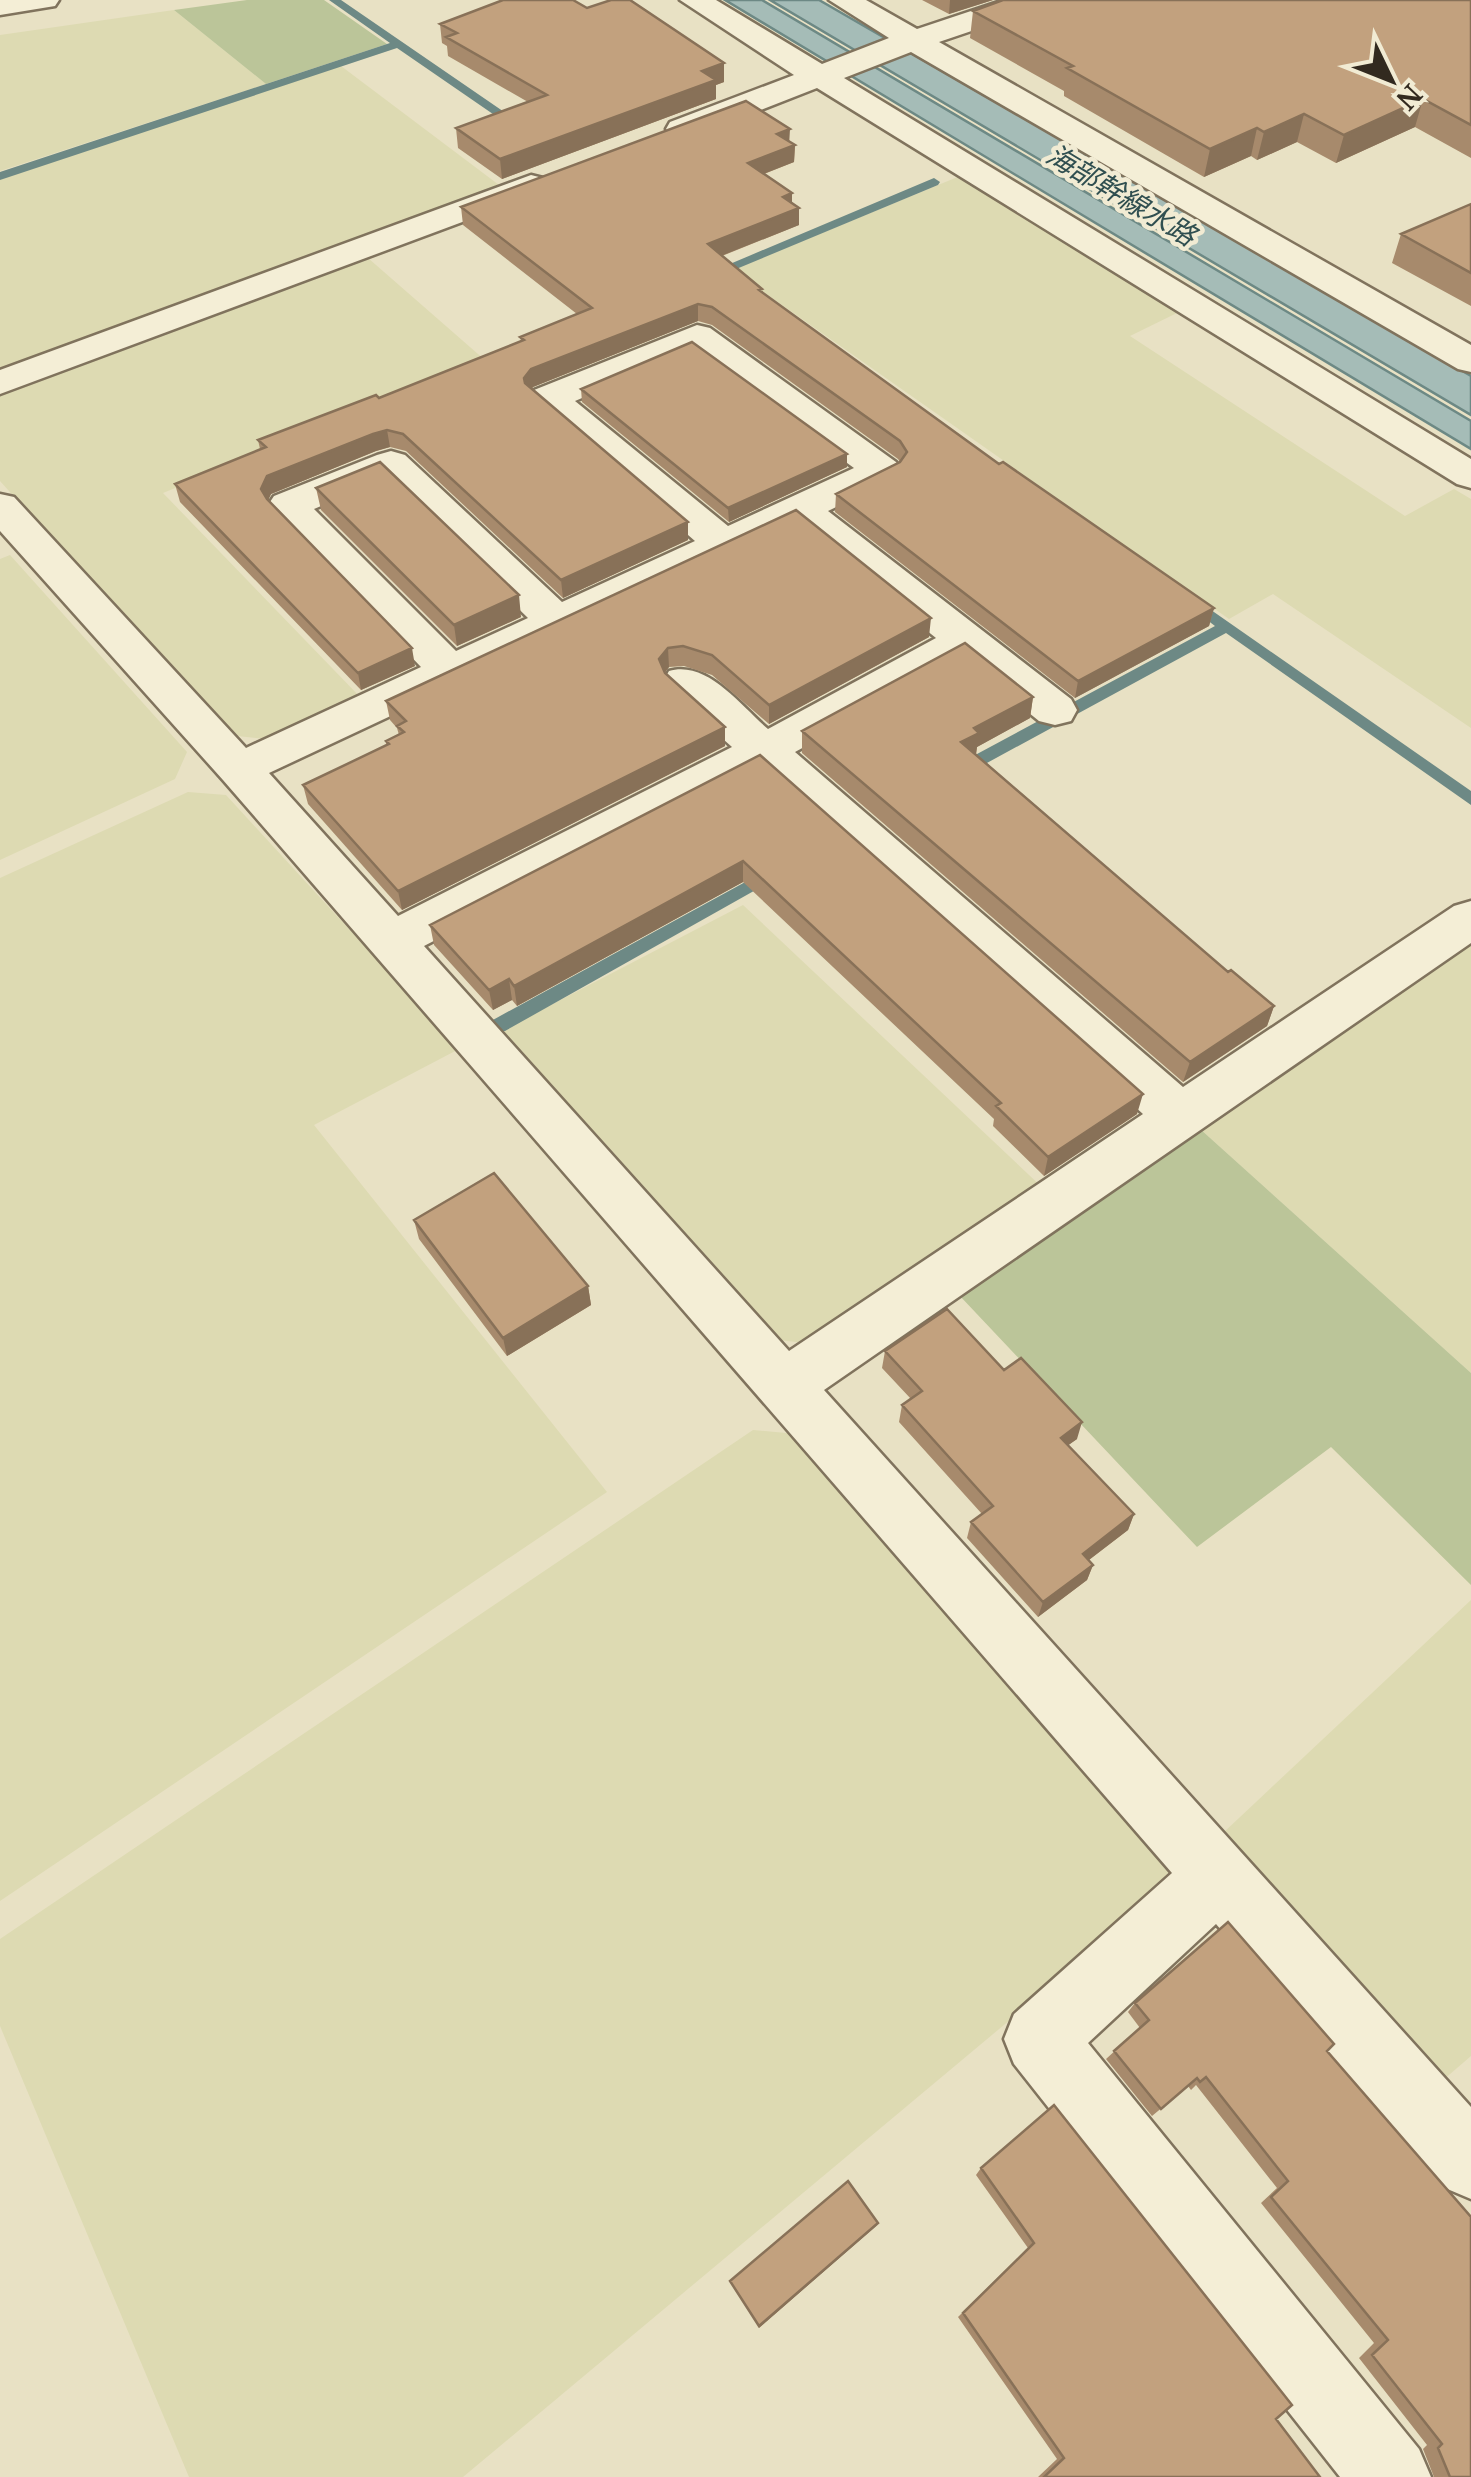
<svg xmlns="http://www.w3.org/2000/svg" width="1471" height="2477" viewBox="0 0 1471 2477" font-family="'Noto Serif','Noto Sans JP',serif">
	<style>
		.farmland { fill: #dddab2 }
		.green { fill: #bbc599 }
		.water { fill: #a5bcb7; stroke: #6d8985; stroke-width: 2.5 }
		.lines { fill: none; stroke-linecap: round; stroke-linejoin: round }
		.stream { fill: #6d8985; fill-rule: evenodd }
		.minor-casing { stroke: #80735d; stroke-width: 5 }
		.tertiary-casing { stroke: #80735d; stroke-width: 5 }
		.minor { fill: #f4eed6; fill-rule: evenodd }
		.tertiary { fill: #f4eed6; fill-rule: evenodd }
		.wall { fill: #a78a6c }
		.shaded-wall { fill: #887158 }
		.building { fill: #c2a17e; stroke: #887158; stroke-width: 2.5 }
		.labels { text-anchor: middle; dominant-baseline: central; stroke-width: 9; stroke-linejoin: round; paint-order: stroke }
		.far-water-label { font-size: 28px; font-style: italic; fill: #304f50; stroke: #f1ebd3 }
	</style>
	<rect width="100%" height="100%" fill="#e8e1c4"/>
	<path class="farmland" d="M174,10l92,74 -266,87v-136z
		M341,66l162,122 -503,186v-195z
		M960,176l219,136 -49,24 275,180 49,-27 17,10v229l-198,-134 -44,25 -497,-349z
		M368,258l118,103 -323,132 199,206 -88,41 -46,-5 -228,-254v-87z
		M10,555l177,197 -12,27 -175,81v-301z
		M188,792l38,3 233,254 -145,76 293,367 -607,409v-1023z
		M743,905l302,285 -221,155 -55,-6 -276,-304z
		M1471,942v431l-272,-245z
		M753,1430l44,4 384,443 -718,600h-274l-189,-451v-87z
		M1471,1600v456l-29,25 -219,-248z"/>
	<path class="green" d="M247,0h77l63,44 -121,40 -92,-74z
		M1199,1128l272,245v212l-140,-138 -134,100 -238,-252z"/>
	<path class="water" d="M725,0h37l709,421v28z
		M770,0h49l652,376v39z"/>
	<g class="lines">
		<path class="stream" d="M329,0h12l185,127 -10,3 -119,-82 -397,132v-8l390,-129z
			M934,178l6,4 -2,3 -209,87 -11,-3z
			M1191,596l280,195v14l-245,-172 -263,143h-12v-8l264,-142 -29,-22v-6z
			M771,868l6,2 3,4 -3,4 -272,153h-14l-2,-5 2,-5z"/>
		<defs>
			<path id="minor" d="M680,0h36l106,64 67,-26 -60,-38h37l51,29 87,-29h45l-4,6 -106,36 532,303v27l-13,-3 -547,-317 -67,26 627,381v29l-14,-4 -640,-396 -123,48h-24l-4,-7 4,-7 124,-47z
				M531,175l12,3 5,7 -5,7 -543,202v-24z
				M697,325l13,3 186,134 6,8 -6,8 -68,33 243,188 6,11 -6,11 -16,4 -16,-4 -76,-61 -168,92 388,335 271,-181 17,-5v42l-647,447 647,717v92l-26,-11 -229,-264 -128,119 331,406 12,28h-91l-326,-413 -10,-25 10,-25 158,-141 -949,-1093 -223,-249v-37l14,3 232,251 175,-81 -147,-153 -6,-9 6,-9 103,-41 14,-4 14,4 157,147 133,-61 -166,-143 5,-8zM693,351l161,117 -126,58 -153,-125zM385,479l143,139 -72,33 -142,-142zM796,526l140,112 -168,91c-28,-24 -61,-69 -99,-58l-6,10 6,10 63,56 -334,169 -129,-143zM760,772l383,342 -354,237 -365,-405z"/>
			<path id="tertiary" d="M0,0h59l-4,6 -55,9z"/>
		</defs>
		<use href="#minor" class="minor-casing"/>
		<use href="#tertiary" class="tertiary-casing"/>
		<use href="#minor" class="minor"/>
		<use href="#tertiary" class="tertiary"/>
	</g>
	<path class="wall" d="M922,0h71l-44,14z
		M1471,0v158l-56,-31 -79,36 -39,-21 -40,18 -6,-4 -47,21 -140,-81v-5l-94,-53 3,-27z
		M587,8l137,55v19l-8,3v14l-214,80 -44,-31 -2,-20 72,-26 -80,-46 -1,-10 -5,-3 -2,-19z
		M790,142l5,3 -1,17 -30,12 28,29 7,5v17l-77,31 40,36 237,172 215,144 -5,18 -134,72 -240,-186 1,-18 64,-32 -2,-3 -186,-134 -14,-4 -165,66 -2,2 157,133v18l-125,58 -157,-147 -16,-4 -14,4 -105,43 -3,6 147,166 -54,24 -181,-188 -5,-18 85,-35 -2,-9 121,-42 142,-57 -1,-4 57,-23 -114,-89 -2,-18z
		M1471,204v102l-79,-43 9,-29z
		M581,389l266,65v13l-118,55 -147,-120z
		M316,488l205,129 -64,29 -136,-136z
		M796,510l133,127 -160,87 -57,-49 -28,-9 -15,1 -4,5 60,74 -323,164 -94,-106 -5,-19 83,-40v-4l13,-6 -2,-7 -7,-8 -4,-19z
		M1033,697l-3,21 -53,29 -1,7 252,218 46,34 -7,20 -84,56 -381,-329v-22z
		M760,755l377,359 -93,62 -51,-50 1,-7 -251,-237 -226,124 -5,-6 -19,10 -59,-65 -4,-20z
		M414,1220l174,66 3,19 -84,51 -88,-117z
		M885,1351l119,19 73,69 -9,6 66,69 -6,16 -39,30 4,5 -6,15 -49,37 -71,-79 4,-16 11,-8 -83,-92 3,-17 9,-6 -29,-31z
		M1135,2003l192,48 144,426h-37l-11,-28 4,-4 -68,-87 15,-15 -113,-140 16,-15 -81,-103 -5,5 -3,-4 -36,30 -46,-57 34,-31 -12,-16z
		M981,2168l295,251 44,58h-282l19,-18 -99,-142 70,-69 -52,-73z"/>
	<path class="shaded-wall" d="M950,0h43l-44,14z
		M724,63v19l-8,3v14l-214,80 -2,-20 202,-88z
		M1423,99l-8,28 -79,36 8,-28z
		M1304,114l-7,28 -40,18 7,-28z
		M1257,128l-6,28 -47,21 6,-28z
		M790,129l-1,17 -12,-12z
		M795,145l-1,17 -46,18v-17z
		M792,193v17l-9,-13z
		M799,208v17l-91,36v-17z
		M698,304v17l-165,66 -7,9 -2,-18 7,-9z
		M387,430l3,17 -14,4 -105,43 -6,13 -4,-18 6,-13 106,-42z
		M847,454v13l-118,55 -1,-14z
		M688,522v18l-125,58 -2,-18z
		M519,595l2,22 -64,29 -3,-21z
		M1214,608l-5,18 -134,72 3,-17z
		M931,618l-2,19 -160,87v-19z
		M412,648l3,18 -54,24 -3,-17z
		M668,648l1,19 -9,12 -1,-20z
		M1033,697l-3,21 -53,29 -1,7 -15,-12 13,-14z
		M725,727v19l-323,164 -4,-19z
		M743,861v21l-226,124 -3,-20z
		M509,979l3,21 -19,10 -4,-20z
		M1274,1006l-7,20 -84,56 7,-20z
		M1143,1094l-6,20 -93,62 4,-19z
		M588,1286l3,19 -84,51 -4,-18z
		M1082,1422l-5,17 -21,15 5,-16z
		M1134,1514l-6,16 -51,39 6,-15z
		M1093,1565l-6,15 -49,37 5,-15z
		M878,2223l-2,3 -117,102v-2z"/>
	<path class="building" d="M503,0h70l14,8 24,-8h19l94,63 -22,8 14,9 -216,79 -44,-31 91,-33 -101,-58 11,-4 -17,-9z
		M1003,0h468v125l-48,-26 -79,36 -40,-21 -40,18 -7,-4 -47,21 -143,-81 6,-2 -100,-55z
		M746,101l44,28 -13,5 18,11 -47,18 44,30 -9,4 16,11 -91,36 54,45 -3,1 240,174 4,-2 211,146 -136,73 -242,-187 64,-32 7,-10 -7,-11 -188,-134 -14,-3 -167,65 -7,9 1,5 163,139 -127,58 -158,-146 -16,-4 -14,4 -106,42 -6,13 6,10 145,149 -54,25 -183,-189 91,-37 -8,-7 118,-45 3,3 145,-58 -4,-3 72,-29 -131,-101z
		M1471,204v69l-70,-39z
		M692,342l155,112 -119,54 -147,-119z
		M380,462l139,133 -65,30 -138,-137z
		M796,510l135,108 -162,87 -57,-50 -29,-9 -15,2 -9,11 6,14 60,54 -327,164 -95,-106 86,-41 -3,-3 18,-9 -7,-6 9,-5 -20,-20z
		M965,643l68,54 -59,31 5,5 -18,9 267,230 3,-2 43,36 -84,56 -388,-331z
		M760,755l383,339 -95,63 -52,-51 5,-3 -258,-242 -229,125 -5,-7 -20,11 -59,-65z
		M494,1173l94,113 -85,52 -89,-118z
		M947,1309l57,61 17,-12 61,64 -21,16 73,76 -51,40 10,11 -50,37 -72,-80 22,-16 -91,-101 20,-14 -37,-40z
		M1228,1922l106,122 -7,7 144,166v260h-21l-12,-29 4,-4 -70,-89 16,-15 -117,-143 17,-16 -82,-104 -6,5 -3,-4 -36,31 -47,-58 35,-31 -14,-17z
		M1054,2105l238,300 -16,14 44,58h-276l20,-19 -101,-145 71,-70 -53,-75z
		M848,2181l30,42 -119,103 -29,-45z"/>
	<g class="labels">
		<g class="far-water-label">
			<text transform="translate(1122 194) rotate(31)">海部幹線水路</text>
		</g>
	</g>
	<g transform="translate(1391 80) rotate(133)" stroke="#f1ebd3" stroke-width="8" paint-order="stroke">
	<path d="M0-8L18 38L0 25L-18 38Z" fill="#322a1f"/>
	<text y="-15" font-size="28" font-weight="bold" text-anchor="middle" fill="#322a1f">N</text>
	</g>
</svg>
